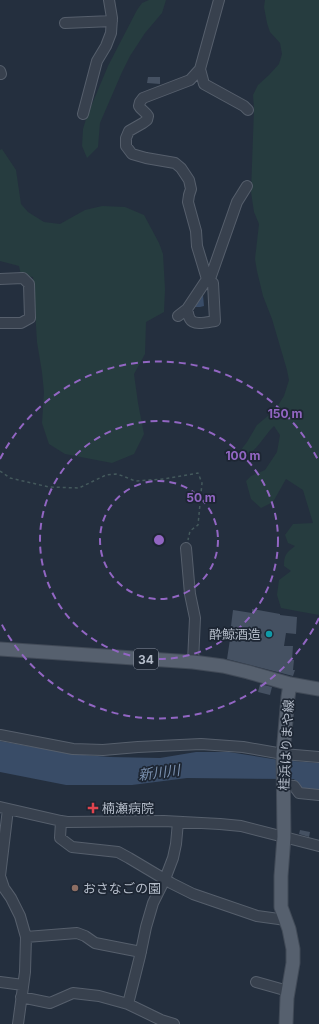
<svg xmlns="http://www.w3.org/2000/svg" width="319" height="1024" viewBox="0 0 319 1024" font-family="Inter,'Noto Sans JP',sans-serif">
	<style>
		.green { fill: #263c3f }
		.water { fill: #394c67 }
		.building { fill: #455162 }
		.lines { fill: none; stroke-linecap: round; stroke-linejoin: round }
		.minor-casing { stroke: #565f6c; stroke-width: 12 }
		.major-casing { stroke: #414a57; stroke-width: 15 }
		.path { stroke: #44595c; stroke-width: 1.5; stroke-dasharray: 3 3; stroke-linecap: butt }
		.minor { stroke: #38414e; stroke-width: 10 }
		.major { stroke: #56606e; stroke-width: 13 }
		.ring { fill: none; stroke: #9266c3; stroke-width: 2; stroke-dasharray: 7 5 }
		.culture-dot { fill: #0f9aa8; stroke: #1d2633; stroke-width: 1.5 }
		.health-dot { fill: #e0444e; stroke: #1d2633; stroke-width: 1.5 }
		.education-dot { fill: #8d6e63; stroke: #1d2633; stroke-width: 1.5 }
		.labels { text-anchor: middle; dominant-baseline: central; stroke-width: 3.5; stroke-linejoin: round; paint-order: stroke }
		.shield { fill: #1d2633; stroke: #878f9c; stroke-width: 1 }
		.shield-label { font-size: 12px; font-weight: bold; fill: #b4bcc9 }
		.poi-label { font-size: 13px; fill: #b4bcc9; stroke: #1d2633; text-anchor: start }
		.street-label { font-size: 13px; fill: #b4bcc9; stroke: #1d2633 }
		.water-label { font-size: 14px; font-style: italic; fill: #7c92b1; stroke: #1d2633 }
		.centre { fill: #9266c3; stroke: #1d2633; stroke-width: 2 }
		.ring-label { font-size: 12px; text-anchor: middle; font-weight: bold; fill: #9266c3; stroke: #1d2633; stroke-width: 3.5; stroke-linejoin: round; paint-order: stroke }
	</style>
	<rect width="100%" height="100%" fill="#242f3e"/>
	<path class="green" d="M149,0h17l-4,13 -17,20 -15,23 -8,16 -22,51 -2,24 -11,11 -5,-12 1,-17 4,-13 21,-50 29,-56 5,-7z
		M265,0h54v615l-22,-4 -16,-3 -4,-13 2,-15 12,-9 -7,-5c0,-11 2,-13 11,-20l-7,-3 -3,-8 8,-11 20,-1 -10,-33 -17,-11 -13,23 -12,6 -10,-9 -5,-18 5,-5 14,-6 12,-18 3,-17 -6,-9c-14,14 -18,30 -40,33l13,-17 10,-17 18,-15 9,-14 5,-16 -2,-10 -15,-51 -9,-23 -6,-25 -2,-12 4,-35 -5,-12 -3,-20 3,-83 -1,-14 5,-10 11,-10 10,-11 3,-10 -2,-11 -10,-11 -3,-9 -3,-16z
		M2,149l14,21 5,34 7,8 16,10 16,2 25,-14 17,-4 23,1 19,8 15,28 4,11 2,35 -1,23 -18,10 -1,32 -11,20 4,29 6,31 -10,20 -22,9 -47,-9 -16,-10 -7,-21 2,-31 -2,-20 -5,-30 -4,-65 -12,-2 -2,-9 -19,-5v-111z"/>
	<path class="water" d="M203,295l1,11 -4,1h-6l7,-11z
		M0,741l72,13 38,3 50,1 36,-6h33l50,8 40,3v29l-19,-2 -6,-11 -107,-1 -55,7h-66l-66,-13z"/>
	<path class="building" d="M148,77h12v7l-13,-1z
		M252,609l28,5v1l17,2 -1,17 -10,-1 -2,13h9l-1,14h2l-1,10h2l-2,6 -66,-17 5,-33h-1l2,-16 19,3z
		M260,684l12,3 -2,8 -12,-3z
		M300,830l10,2 -1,5 -10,-3z"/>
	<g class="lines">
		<defs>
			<path id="minor" d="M219,0l-19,69 4,15 40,22 4,4
				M65,23l47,-2
				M0,71l1,3
				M83,114l14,-53 9,-15 5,-13 1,-15 -3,-18
				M0,279l23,-1 6,6 1,34 -9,5h-21
				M187,309c1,3 1,7 3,10 4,7 18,3 25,2l-2,-38 -6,-4 4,-3 26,-74 10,-16
				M178,316l9,-7 20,-30 -10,-33 -1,-15 -8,-29 1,-7 2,-6 -2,-9 -8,-12 -6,-5 -29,-5 -14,-4 -6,-8v-8l3,-7 14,-8 4,-3 1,-4c-2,-4 -7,-6 -9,-10l1,-4 3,-4 47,-18 10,-11
				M186,548l4,46 5,24 -2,44
				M0,735l73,14 30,1 35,-3 63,-3 42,3 40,7 36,3
				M283,785l11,1 5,7 20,2
				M0,807l61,14 6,1 97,-1 56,3 21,2 78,20
				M8,809l-8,67 4,12 7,10 9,18 6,21 -1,35 -7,52
				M61,821l-1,17 12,9 46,5 11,6 42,25 22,11 64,22 29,4
				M26,937l51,-4 8,3 10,7 46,9
				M0,982l23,3
				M256,982l32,9
				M21,997l29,6 23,-10 26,3 29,8 33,16 13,4
				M128,1004l12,-48 6,-29 7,-24 12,-24 8,-21 3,-14 2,-22"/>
			<path id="major" d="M0,649l193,13 30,4 25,6 42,12 29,5
				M286,1024l1,-26 6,-35v-14l-4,-20 -8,-22v-31l3,-39 -1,-83 5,-57 2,-13"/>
		</defs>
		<use href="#minor" class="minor-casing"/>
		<use href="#major" class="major-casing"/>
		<path class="path" d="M0,471l10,7 39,9 30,1 27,-13 10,-1 7,2 12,5 29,-2 34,-6 4,10 -4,42 -8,6 -2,9"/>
		<use href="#minor" class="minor"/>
		<use href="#major" class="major"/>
	</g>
	<g class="ring">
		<circle cx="159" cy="540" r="59"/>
		<circle cx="159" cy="540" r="119"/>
		<path d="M319 618A178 178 0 0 1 0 621M0 459A178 178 0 0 1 319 462"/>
	</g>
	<circle class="culture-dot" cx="269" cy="634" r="4"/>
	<path class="health-dot" d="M91 802h4v4h4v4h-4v4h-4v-4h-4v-4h4z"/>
	<circle class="education-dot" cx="75" cy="888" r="4"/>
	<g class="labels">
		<rect class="shield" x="134" y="649" width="24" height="20" rx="3"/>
		<g class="shield-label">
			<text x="146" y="659">34</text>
		</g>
		<g class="poi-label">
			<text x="261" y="634" text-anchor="end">酔鯨酒造</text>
			<text x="102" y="808">楠瀬病院</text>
			<text x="83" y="888">おさなごの園</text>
		</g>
		<g class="street-label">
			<text transform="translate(286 745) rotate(-87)">桂浜はりまや線</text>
		</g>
		<g class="water-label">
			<text transform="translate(159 772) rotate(-7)">新川川</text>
		</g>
	</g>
	<circle cx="159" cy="540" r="6" class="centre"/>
	<g class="ring-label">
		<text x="285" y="418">150 m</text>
		<text x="243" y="460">100 m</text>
		<text x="201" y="502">50 m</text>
	</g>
</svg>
